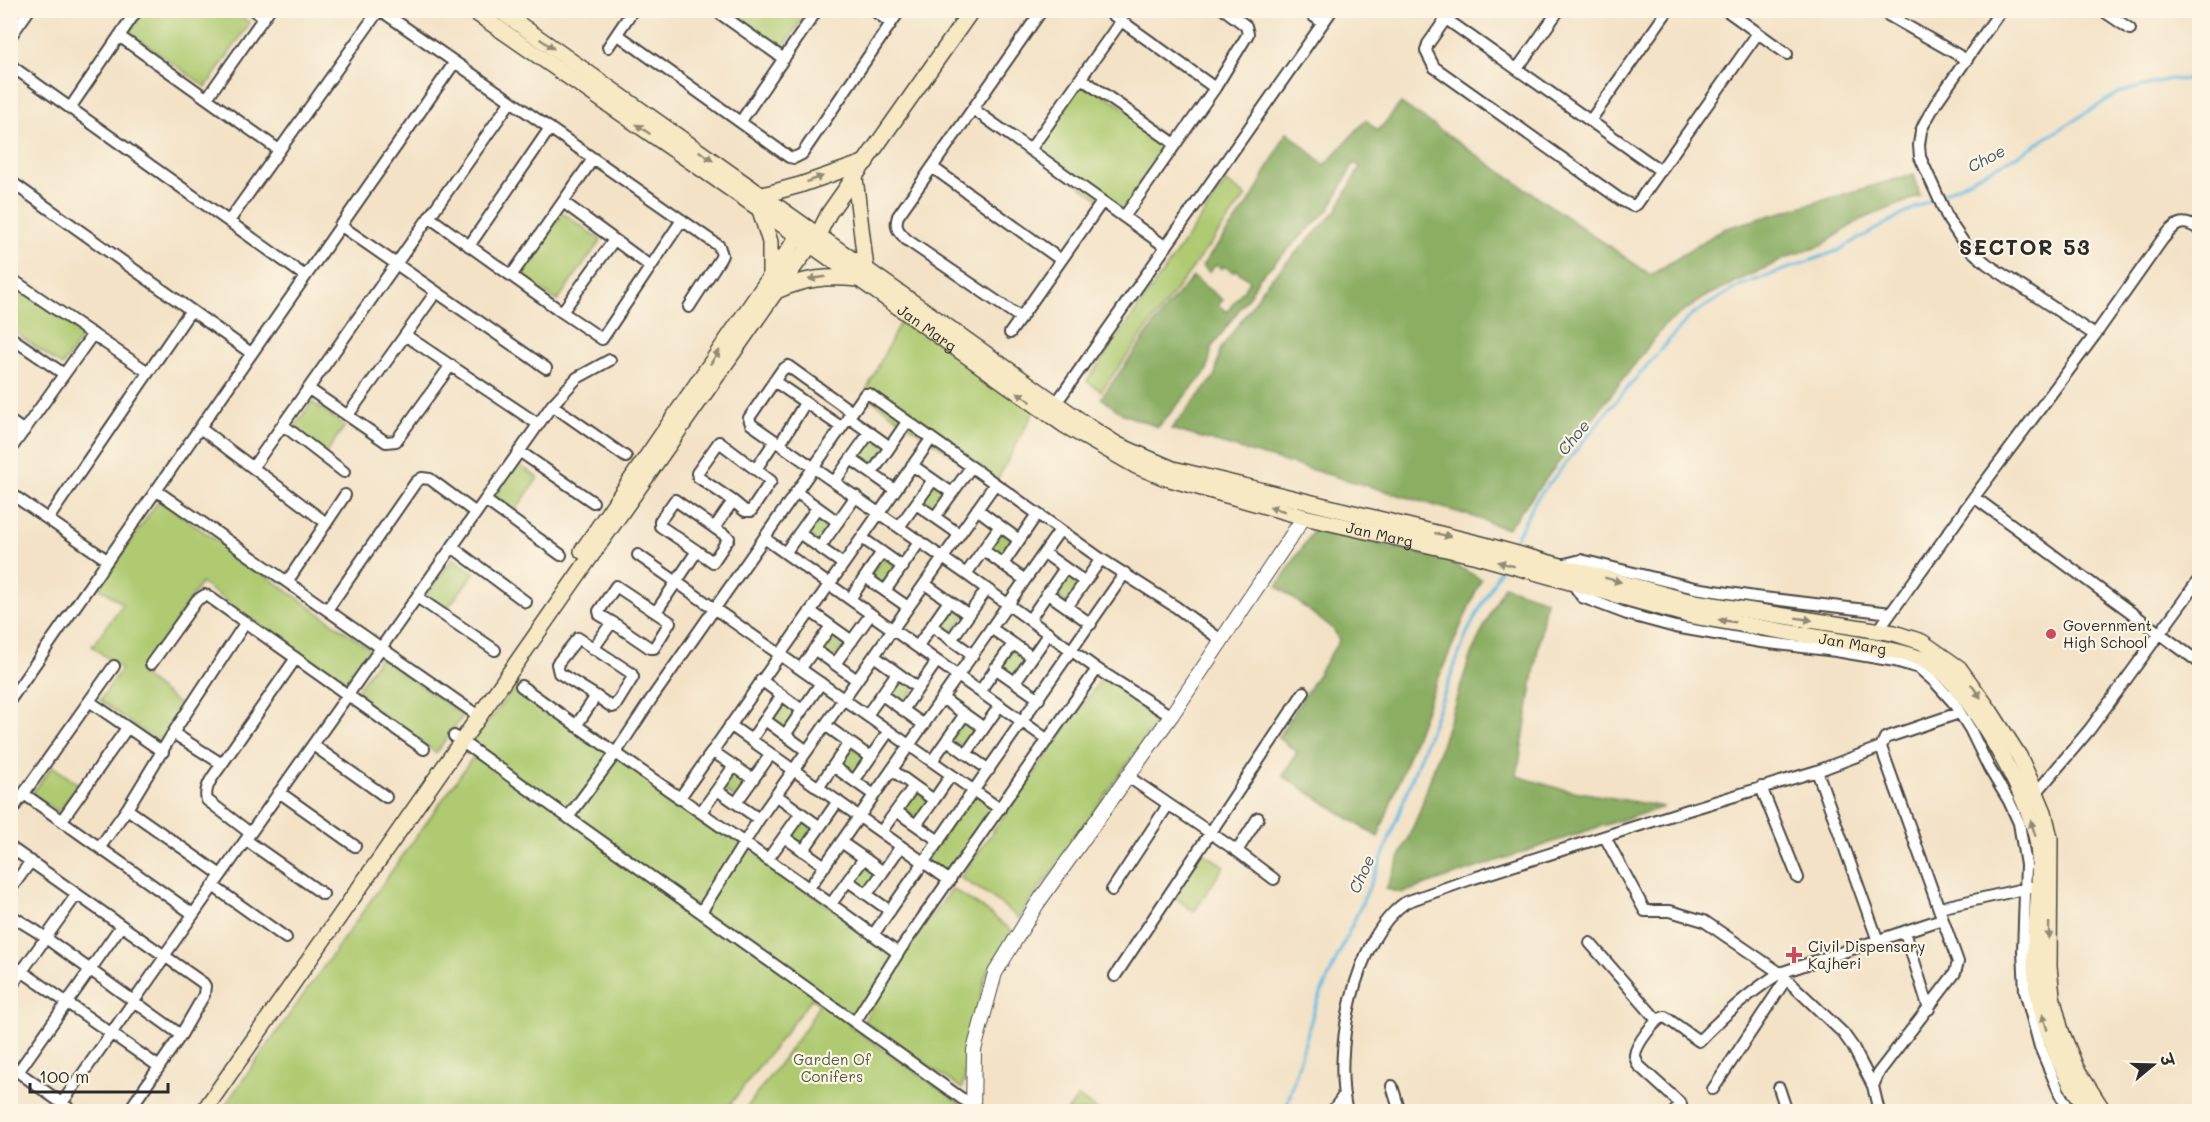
<svg xmlns="http://www.w3.org/2000/svg" width="2210" height="1122" viewBox="0 0 2210 1122" font-family="Mali,'Playpen Sans Deva',sans-serif">
	<style>
		.green { fill: #afca71; stroke: #6d7a4e; stroke-width: 1.5 }
		.forest { fill: #8bae63; stroke: #5b6c47; stroke-width: 1.5 }
		.lines { fill: none; stroke-linecap: round; stroke-linejoin: round }
		.stream { stroke: #68bce4; stroke-width: 3 }
		.minor-casing { stroke: #494642; stroke-width: 14 }
		.tertiary-casing { stroke: #494642; stroke-width: 16 }
		.secondary-casing { stroke: #494642; stroke-width: 18 }
		.minor { stroke: #fff; stroke-width: 10 }
		.tertiary { stroke: #fff; stroke-width: 14 }
		.secondary { stroke: #f7e9c3; stroke-width: 15 }
		.oneway { fill: #918a77 }
		.poi-dot { fill: #d1495b; stroke: #fcf5e5; stroke-width: 2 }
		.labels { text-anchor: middle; dominant-baseline: central; stroke-width: 4.5; stroke-linejoin: round; paint-order: stroke }
		.street-label { font-size: 15px; fill: #2b2b2b; stroke: #fcf5e5 }
		.poi-label { font-size: 15px; fill: #2b2b2b; stroke: #fcf5e5; text-anchor: start }
		.park-label { font-size: 15px; fill: #535b40; stroke: #fcf5e5 }
		.water-label { font-size: 16px; font-style: italic; fill: #3d5662; stroke: #fcf5e5 }
		.district-label { font-size: 21px; font-weight: bold; letter-spacing: 1.5px; fill: #2b2b2b; stroke: #fcf5e5 }
	</style>
	<rect width="100%" height="100%" fill="#fcf5e5"/>
	<filter id="ink" filterUnits="userSpaceOnUse"><feTurbulence type="fractalNoise" baseFrequency=".0167" numOctaves="2"/><feDisplacementMap in="SourceGraphic" scale="12" xChannelSelector="R" yChannelSelector="G"/><feConvolveMatrix kernelMatrix="1 2 1 2 8 2 1 2 1" color-interpolation-filters="sRGB"/></filter>
	<filter id="wash" filterUnits="userSpaceOnUse"><feTurbulence type="fractalNoise" baseFrequency=".008" numOctaves="4" result="noise"/><feDisplacementMap in="SourceGraphic" scale="24" xChannelSelector="R" yChannelSelector="G"/><feGaussianBlur stdDeviation="1.35" result="paint"/><feColorMatrix in="noise" values="0 0 0 0 0 0 0 0 0 0 0 0 0 0 0 0 0 1.4 0 .05"/><feComposite in="paint" operator="in"/></filter>
	<g filter="url(#wash)">
		<rect width="100%" height="100%" fill="#f3e2c6"/>
		<path class="green" d="M144,11h89l17,12 -44,64 -77,-55z
			M727,11h81l-26,38z
			M1081,78l94,66 -51,73 -94,-67z
			M1226,182l20,14 -145,195 -14,-10z
			M563,213l38,27 -44,61 -38,-27z
			M11,282l73,52 -22,32 -51,-37z
			M908,306l132,94 -45,84 -131,-89z
			M312,402l33,24 -19,27 -33,-24z
			M871,436l15,12 -15,21 -15,-11z
			M517,463l21,15 -25,36 -21,-16z
			M934,483l12,11 -11,20 -15,-11z
			M159,500l211,149 -25,37 -144,-103 -60,92 48,37 -27,34 -62,-46 21,-31 -29,-23 31,-42 -24,-17z
			M818,511l15,11 -15,21 -14,-12z
			M1000,530l14,11 -12,18 -15,-10z
			M883,556l15,12 -13,19 -15,-10z
			M453,558l21,15 -27,36 -20,-14z
			M1066,572l14,12 -14,19 -14,-11z
			M950,605l15,11 -15,19 -14,-11z
			M832,630l15,11 -13,18 -15,-11z
			M1014,648l14,10 -14,19 -14,-10z
			M380,657l83,59 -27,37 -82,-59z
			M1103,676l58,39 -108,156 -25,32 -8,16 -31,-24 -29,-17z
			M899,677l16,11 -13,18 -16,-12z
			M516,685l382,270 -49,70 122,86h-227l61,-82 14,-25 -7,-6 -87,113 -505,1 256,-359 -7,-6z
			M783,699l16,11 -15,21 -15,-11z
			M966,718l14,11 -14,20 -15,-10z
			M851,747l15,11 -13,18 -15,-11z
			M52,766l26,18 -19,28 -27,-18z
			M734,770l15,10 -13,19 -15,-11z
			M915,790l14,11 -14,19 -14,-9z
			M974,791l26,18 -50,72 -26,-18z
			M801,816l15,12 -14,18 -14,-10z
			M1202,852l22,14 -30,46 -23,-18z
			M865,862l14,10 -12,18 -15,-10z
			M952,889l29,18 31,24 -27,46 -23,112 -98,-68 35,-61z
			M1078,1097l21,14h-32z"/>
		<path class="forest" d="M1401,103l250,172 72,-46 191,-55 6,22 -60,24 -39,26 -26,8 -89,42 -41,29 -158,204 -36,-13 -300,-87 44,-53 5,-26 38,-53 4,-9 74,-77 24,-44 -6,-4 -24,45 -72,71 -7,14 -39,54 -5,24 -49,56 -35,-13 -22,-16 67,-92 25,-29 30,23 -5,5 9,7 23,-31 -14,-11 -3,2 -9,-6 -2,3 -6,-4 -7,7 -7,-6 49,-66 36,-68 38,33 41,-45 12,11z
			M1315,528l131,32 35,19 -51,119 -52,139 -95,-61 14,-24 -19,-15 61,-96 -5,-11 -57,-44z
			M1504,586l42,14 -29,176 40,12 107,19 -69,21 -193,65 -16,-4 33,-76 52,-159z"/>
		<g class="lines">
			<path class="stream" d="M1511,548l24,-47 81,-100 75,-86 48,-29 98,-35 57,-32 128,-66 96,-60 51,-14 31,2
				M1285,1112l30,-105 65,-144 87,-230 34,-65"/>
		</g>
	</g>
	<g filter="url(#ink)">
		<g class="lines">
			<defs>
				<path id="minor" d="M253,10l11,8
					M380,10l339,236 3,9 -2,4 -31,48
					M715,10l69,49
					M873,10l18,13
					M1106,10l109,78
					M1305,10l18,13
					M1452,10l-24,34 -2,7 8,16 187,133 12,6 4,-2 7,-10 114,-161
					M1726,10l61,44
					M1879,10l88,50
					M2102,10l28,19
					M1446,19l215,152
					M617,34l172,123 5,1 8,-4 98,-144
					M119,36l160,114
					M10,37l19,-27
					M608,47l25,-37
					M10,65l295,211
					M1517,69l42,-59
					M1081,78l94,66
					M207,98l62,-88
					M70,108l67,-98
					M973,109l193,138
					M741,121l76,-111
					M1590,121l78,-111
					M1030,150l91,-129
					M932,167l129,93
					M10,181l241,172
					M563,202l87,64
					M429,217l133,95 40,27 80,-119
					M1124,217l91,-129 33,-54 -2,-8 -21,-16
					M229,221l150,-211
					M340,225l206,143
					M469,246l81,-118
					M511,276l82,-117
					M10,278l138,94
					M562,312l52,-72
					M1021,318l-114,-78c-8,-8 -13,-12 -9,-24l144,-206
					M1010,333l92,-131
					M405,335l133,89
					M2095,335l67,-95c13,-16 19,-23 38,-10
					M10,337l54,37
					M774,381l67,46
					M309,389l77,53 10,-1 55,-76
					M552,405l74,52
					M1052,409l280,-399
					M852,412l-64,-46 -6,4 -33,48 2,6 215,150 131,95 74,47
					M348,415l88,-123
					M848,417l42,30
					M10,421l14,10
					M283,425l61,47
					M200,428l121,91
					M780,444l25,-41
					M10,450l83,-116
					M519,451l74,51
					M851,459l44,31
					M912,465l40,28
					M253,467l258,-366
					M756,469l19,-28
					M872,473l35,-51
					M835,481l35,-49
					M157,491l323,226
					M796,492l42,30
					M10,493l97,67
					M1974,497l226,166
					M485,500l76,55
					M916,504l43,30
					M977,509l42,31
					M935,517l36,-50
					M48,519l143,-209
					M715,527l18,-26 -35,-24 -1,-4 22,-31 52,39 -20,30h-6l-12,-10
					M899,527l34,-47
					M799,533l44,31
					M764,538l284,202
					M862,538l41,29
					M452,547l74,55
					M820,547l36,-51
					M983,550l42,30
					M785,553l32,-45
					M1044,553l41,29
					M638,555l362,254
					M1003,564l34,-50
					M1561,565l20,-5 114,28 60,9 136,16
					M966,574l34,-48
					M865,577l43,30
					M1571,581l11,16 45,17 48,13 86,15 75,9 59,10 24,7 16,14 18,20 17,27 19,39 20,33 10,22 7,42 -3,86 2,40 15,56 21,49 10,16
					M287,582l58,-87
					M925,584l44,31
					M885,591l35,-50
					M1047,593l44,31
					M417,597l78,53
					M850,599l32,-47
					M1067,607l34,-48
					M327,610l89,-128 6,-4 8,1 46,34
					M810,611l42,30
					M656,612l41,-61 -37,-25v-5l15,-21 54,38 -16,24 -16,-11
					M1030,619l35,-51
					M932,626l41,29
					M991,628l41,29
					M1878,631l96,-134 121,-162 -108,-71 -21,-18 -17,-25 -29,-64 -1,-12 2,-14 3,-7 12,-21 65,-93
					M951,640l36,-51
					M917,647l32,-46
					M593,649l19,-27 -12,-7 -1,-4 17,-25 54,36 -16,26h-4l-38,-26
					M814,649l43,31
					M874,656l44,32
					M151,664l46,-64 8,-5 3,1 216,153
					M835,664l36,-50
					M801,668l30,-42
					M995,668l44,31
					M761,680l41,30
					M1015,682l34,-49
					M521,686c125,90 253,175 377,267
					M980,691l33,-47
					M882,695l42,30
					M942,698l42,30
					M10,700l445,-638
					M89,701l74,51
					M903,710l34,-49
					M867,715l30,-42
					M765,720l42,31
					M730,725l220,156
					M825,725l45,32
					M576,726l20,-30 -37,-23 -2,-9 21,-26 53,35 2,4 -18,29 -3,1 -16,-11
					M173,733l73,-111
					M785,735l36,-52
					M454,736l507,362 11,6
					M751,740l31,-45
					M947,740l42,30
					M313,745l73,52
					M1881,747l4,-9 74,-25
					M712,751l41,28
					M966,754l34,-49
					M932,761l33,-47
					M222,764c-8,11 -19,23 -15,36l43,33
					M833,766l41,29
					M892,770l22,16
					M1817,771l61,170
					M1127,776l110,75 37,28
					M854,781l35,-50
					M1761,787l37,91
					M818,788l31,-45
					M717,790l42,29
					M279,792l76,54
					M2036,793l54,-64 110,-151
					M24,794l169,120
					M776,795l44,32
					M679,799l252,-360
					M736,803l35,-49
					M127,809l94,66
					M896,811l43,30
					M701,812l33,-46
					M10,813l104,-147
					M569,816l46,-62 37,-56 213,-304h4l232,165 75,48 45,33
					M62,820l65,-92
					M916,825l18,-25
					M881,832l33,-46 20,14 17,-25
					M784,837l41,29
					M1605,837l40,74h25l34,10 76,52c-31,19 -56,42 -81,68l-34,-24c-10,1 -29,28 -30,38 0,3 2,7 3,10l43,39 -7,8
					M246,840l77,54
					M841,842l23,16
					M10,847l193,136 2,3 -1,9 -23,40 -53,77
					M100,847l27,-38 46,-76 49,31 74,-106
					M803,851l35,-50
					M1237,851l21,-33
					M768,859l33,-46
					M848,881l42,30
					M213,886l73,52
					M809,888l251,-358
					M10,890l21,-29
					M1112,890l56,-85
					M867,894l16,-22
					M831,904l33,-46 19,14 18,-26
					M1939,908l93,-21
					M701,912l58,-93 236,-335
					M10,915l26,16 145,104
					M1905,932l24,77
					M873,935l252,-362
					M1590,943l67,77
					M164,956l388,-551 25,-27 33,-18
					M10,963l148,103
					M1115,976l189,-284
					M10,988l67,-94
					M855,1022l45,-72 197,-281
					M10,1066l64,46
					M18,1072l103,-146
					M1392,1086l8,26
					M1873,1086l-20,-39 -10,-14 -63,-60 162,-54
					M1779,1088l8,24
					M1713,1089l73,-110
					M62,1103l103,-146
					M1332,1112l12,-17
					M1347,1112c-15,-58 7,-175 59,-210l65,-23 204,-65 142,-43 64,-24 77,215 -3,11 -76,99 -6,14 6,26"/>
				<path id="tertiary" d="M973,1112l1,-62 21,-77 42,-69 134,-188 133,-199"/>
				<g id="secondary">
					<path id="s1" d="M472,10l338,234 254,181 72,41 27,11 141,40 173,39 211,59 198,34c19,4 40,9 55,22 32,26 89,129 96,169 7,42 -4,86 -2,128 3,53 24,100 53,144"/>
					<path d="M499,10l589,416 30,19 55,24 308,75 207,57 206,32 28,9 37,26 31,43 29,45 17,37 8,19 6,26 -1,129 3,29 9,35 15,37 28,44"/>
					<path d="M855,178l11,91"/>
					<path d="M763,195l37,-10 66,-23"/>
					<path d="M760,210l10,32v35"/>
					<path d="M776,291c30,-13 49,-15 82,-12"/>
					<path d="M582,551l221,-322"/>
					<path d="M203,1112l573,-821 42,-56 11,-22 143,-203"/>
				</g>
			</defs>
			<use href="#minor" class="minor-casing"/>
			<use href="#tertiary" class="tertiary-casing"/>
			<use href="#secondary" class="secondary-casing"/>
			<use href="#minor" class="minor"/>
			<use href="#tertiary" class="tertiary"/>
			<use href="#secondary" class="secondary"/>
		</g>
		<defs><path id="oneway-solid" d="M-6-.8H1V-3.2L6.5 0L1 3.2V.8H-6Z" transform="scale(1.5)"/></defs>
		<g class="oneway">
			<use href="#oneway-solid" transform="translate(547 44) rotate(35)"/>
			<use href="#oneway-solid" transform="translate(643 129) rotate(-145)"/>
			<use href="#oneway-solid" transform="translate(706 156) rotate(35)"/>
			<use href="#oneway-solid" transform="translate(815 179) rotate(-20)"/>
			<use href="#oneway-solid" transform="translate(817 278) rotate(171)"/>
			<use href="#oneway-solid" transform="translate(715 357) rotate(-56)"/>
			<use href="#oneway-solid" transform="translate(1024 397) rotate(-145)"/>
			<use href="#oneway-solid" transform="translate(1277 509) rotate(-164)"/>
			<use href="#oneway-solid" transform="translate(1443 535) rotate(14)"/>
			<use href="#oneway-solid" transform="translate(1506 564) rotate(-165)"/>
			<use href="#oneway-solid" transform="translate(1613 580) rotate(15)"/>
			<use href="#oneway-solid" transform="translate(1804 619) rotate(9)"/>
			<use href="#oneway-solid" transform="translate(1727 621) rotate(-171)"/>
			<use href="#oneway-solid" transform="translate(1976 691) rotate(54)"/>
			<use href="#oneway-solid" transform="translate(2033 828) rotate(-107)"/>
			<use href="#oneway-solid" transform="translate(2049 931) rotate(91)"/>
			<use href="#oneway-solid" transform="translate(2045 1022) rotate(-106)"/>
		</g>
	</g>
	<g class="poi-dot">
		<circle cx="2051" cy="634" r="6"/>
		<path d="M1791 946h6v6h6v6h-6v6h-6v-6h-6v-6h6z"/>
	</g>
	<g class="labels">
		<g class="street-label">
			<text stroke="none"><textPath href="#s1" startOffset="555">Jan Marg</textPath></text>
			<text stroke="none"><textPath href="#s1" startOffset="1059">Jan Marg</textPath></text>
			<text stroke="none"><textPath href="#s1" startOffset="1545">Jan Marg</textPath></text>
		</g>
		<g class="poi-label">
			<text x="2063" y="625">Government<tspan x="2063" dy="17">High School</tspan></text>
			<text x="1808" y="946">Civil Dispensary<tspan x="1808" dy="17">Kajheri</tspan></text>
		</g>
		<g class="park-label">
			<text x="832" y="1059">Garden Of<tspan x="832" dy="17">Conifers</tspan></text>
		</g>
		<g class="water-label">
			<text transform="translate(1986 158) rotate(-28)">Choe</text>
			<text transform="translate(1573 437) rotate(-50)">Choe</text>
			<text transform="translate(1361 874) rotate(-66)">Choe</text>
		</g>
		<g class="district-label">
			<text x="2025" y="246">SECTOR 53</text>
		</g>
	</g>
	<rect width="2210" height="1122" fill="none" stroke="#fcf5e5" stroke-width="36"/>
	<g transform="translate(2153 1065) rotate(71)" stroke="#fcf5e5" stroke-width="4.5" paint-order="stroke">
	<path d="M0-4.5L10 22L0 15L-10 22Z" fill="#2b2b2b"/>
	<text y="-9" font-size="16" font-weight="bold" text-anchor="middle" fill="#2b2b2b">उ</text>
	</g>
	<path d="M30 1083v9h138v-9" fill="none" stroke="#2b2b2b" stroke-width="3"/>
	<text x="39" y="1083" font-size="18" fill="#2b2b2b" stroke="#fcf5e5" stroke-width="4.5" paint-order="stroke">100 m</text>
</svg>
